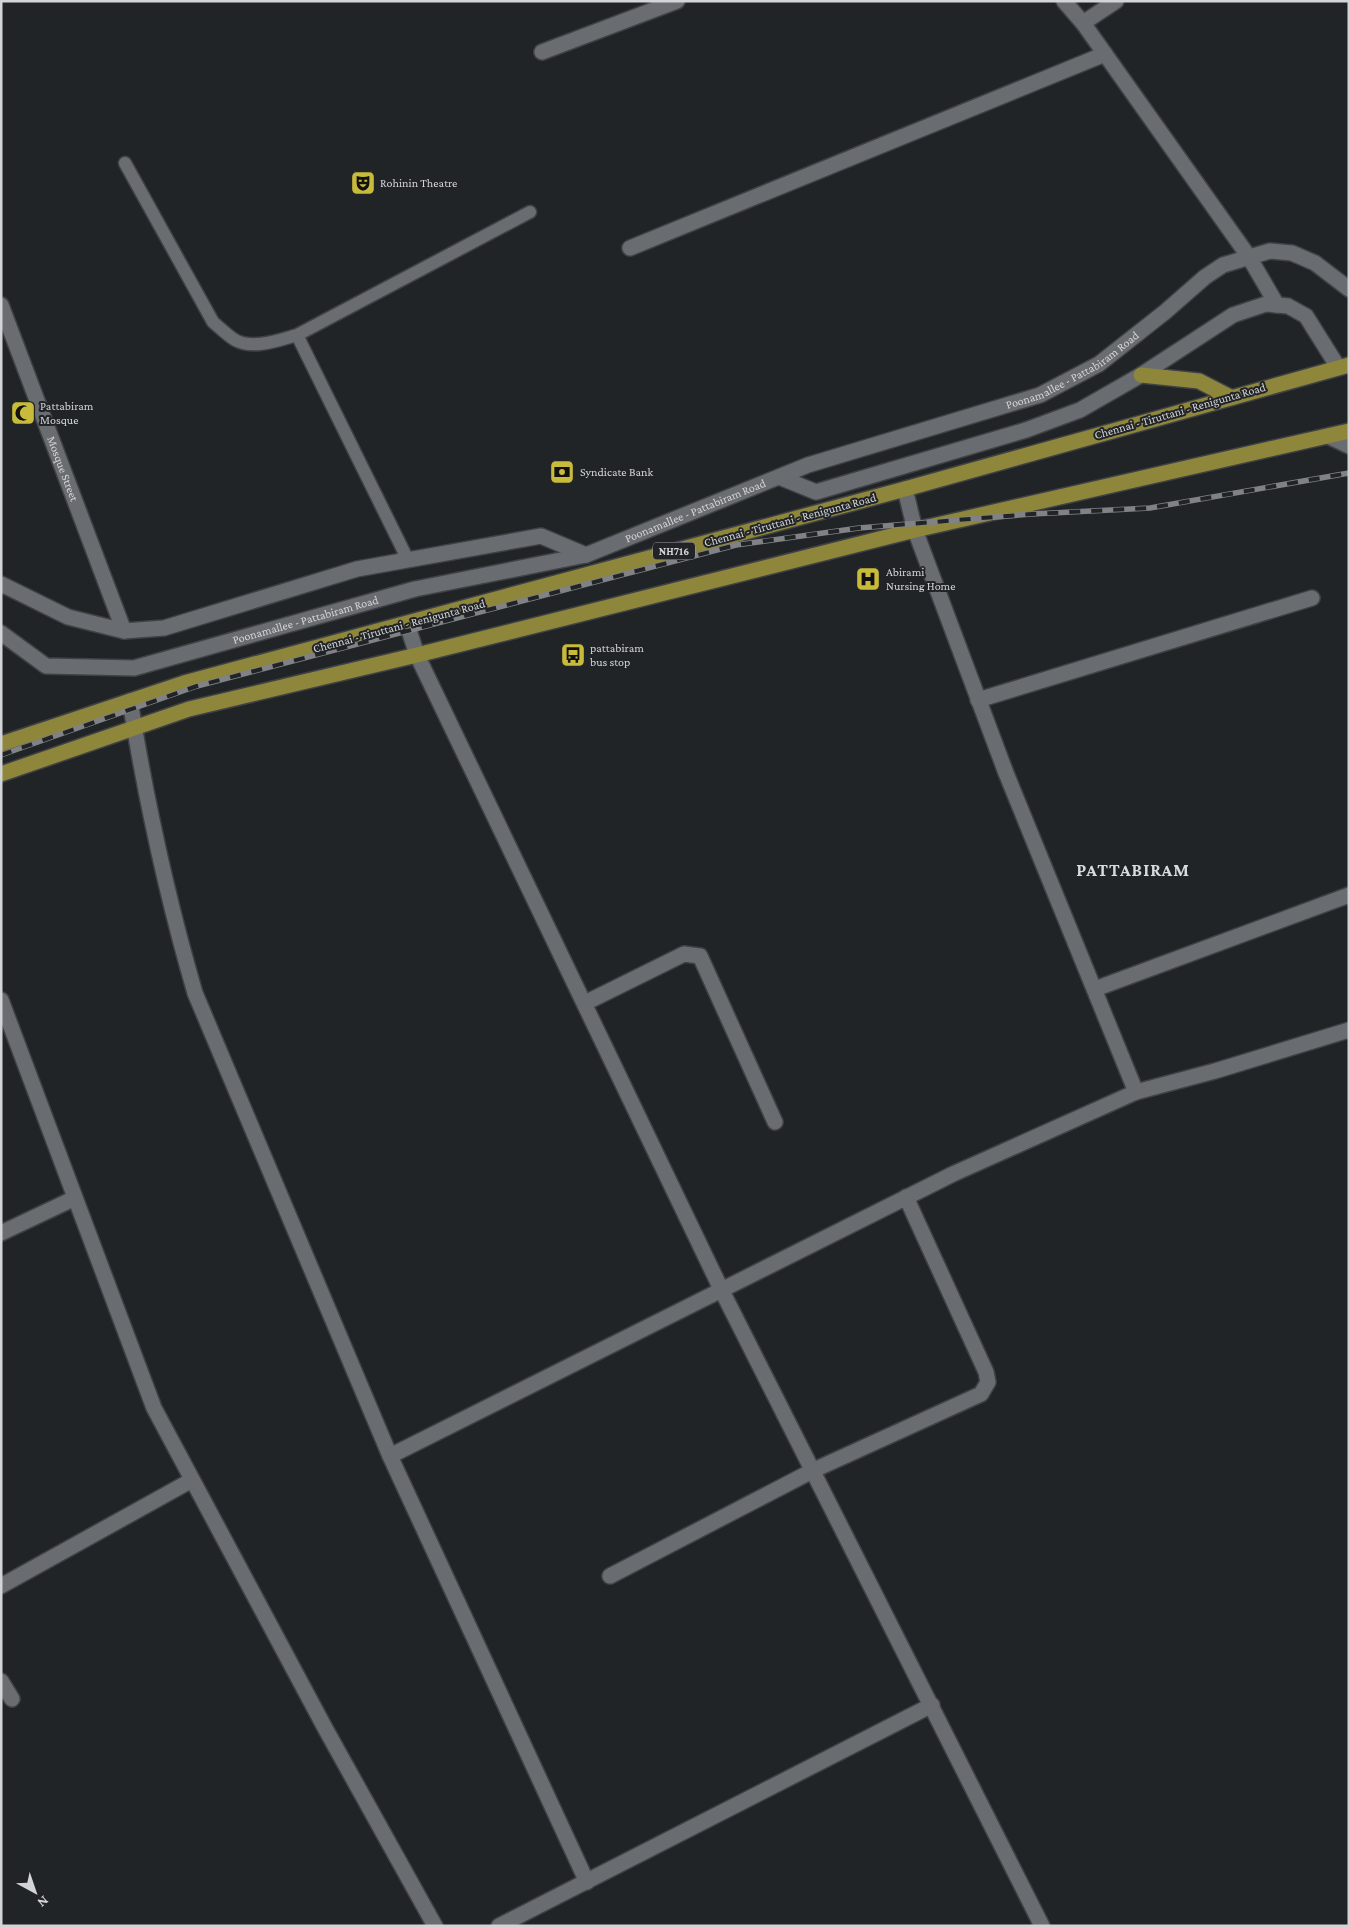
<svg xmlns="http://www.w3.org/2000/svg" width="1350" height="1927" viewBox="0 0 1350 1927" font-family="'Crimson Pro',serif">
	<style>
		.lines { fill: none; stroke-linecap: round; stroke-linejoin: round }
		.service-casing { stroke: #3f4144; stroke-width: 15 }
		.minor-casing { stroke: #3f4144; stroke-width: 18 }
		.tertiary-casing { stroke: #3f4144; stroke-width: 18 }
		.trunk-casing { stroke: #3f4144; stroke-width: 18 }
		.service { stroke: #696c70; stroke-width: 12 }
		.minor { stroke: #696c70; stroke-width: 15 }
		.tertiary { stroke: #696c70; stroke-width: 15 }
		.trunk { stroke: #8d863b; stroke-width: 15 }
		.rail-casing { stroke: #808285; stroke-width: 5.5 }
		.rail { stroke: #212427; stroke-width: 4; stroke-dasharray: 11; stroke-linecap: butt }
		.labels { text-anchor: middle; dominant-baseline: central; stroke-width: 4; stroke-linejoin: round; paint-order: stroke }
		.shield { fill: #212427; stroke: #9e9fa2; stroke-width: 1 }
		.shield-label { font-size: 11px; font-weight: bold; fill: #d3d4d7 }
		.poi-label { font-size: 12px; fill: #d3d4d7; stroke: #212427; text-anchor: start }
		.street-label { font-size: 12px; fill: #d3d4d7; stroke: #212427 }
		.district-label { font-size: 18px; font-weight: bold; letter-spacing: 1px; fill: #d7dbdf; stroke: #212427 }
	</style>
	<rect width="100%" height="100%" fill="#212427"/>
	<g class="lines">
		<defs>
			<path id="service" d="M125,163l88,159c7,6 14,13 22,18 18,10 44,0 62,-5l233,-123
				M297,335l111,225"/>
			<g id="minor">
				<path d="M1064,1l19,22 166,234 28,48"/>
				<path d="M1083,23l33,-22"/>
				<path d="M542,52l135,-51"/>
				<path d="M630,248l475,-194"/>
				<path id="s1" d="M1,305l123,326"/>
				<path d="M905,489l10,41 91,243 130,319"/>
				<path d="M1,584l67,33 56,14 40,-3 193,-59 184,-33 45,19"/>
				<path d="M407,624l10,31 304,634 321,637"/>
				<path d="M978,700l334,-102"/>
				<path d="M130,701c16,99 37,196 65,292l195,463 197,426"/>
				<path d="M1095,989l254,-94"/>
				<path d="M1,1000l153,408 171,320 110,198"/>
				<path d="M585,1003l99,-49 16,2 75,166"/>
				<path d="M1,1233l74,-35"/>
				<path d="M390,1456l563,-282 183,-82 79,-21 134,-41"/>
				<path d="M610,1576l204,-106 167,-76 7,-12 -2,-10 -80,-175"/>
				<path d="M1,1586l191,-106"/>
				<path d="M1,1681l11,18"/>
				<path d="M499,1926l433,-221"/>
			</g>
			<g id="tertiary">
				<path d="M1328,436l21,10"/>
				<path d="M779,477l37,15 210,-62 54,-20 61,-35 92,-60 33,-11 22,2 18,10 32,51"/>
				<path id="s2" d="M1,633l45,33 88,2 281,-79 171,-34 222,-90 232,-70 59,-31 66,-52 40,-35 18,-12 47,-14 22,2 23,10 34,26"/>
			</g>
			<path id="trunk" d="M1141,375l58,6 31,16
				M1,744l183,-61 721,-194 444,-124
				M1,774l188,-65 228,-54 498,-125 434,-99"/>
		</defs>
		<use href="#service" class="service-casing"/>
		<use href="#minor" class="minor-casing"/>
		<use href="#tertiary" class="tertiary-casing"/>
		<use href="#trunk" class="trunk-casing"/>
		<use href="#service" class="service"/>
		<use href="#minor" class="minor"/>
		<use href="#tertiary" class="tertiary"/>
		<use href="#trunk" class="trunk"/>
		<defs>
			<path id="rail" d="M1,755l196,-69 539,-141 123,-17 173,-14 118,-6 199,-35"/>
		</defs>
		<use href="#rail" class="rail-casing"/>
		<use href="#rail" class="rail"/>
	</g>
	<defs>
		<symbol id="theatre-square" viewBox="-11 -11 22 22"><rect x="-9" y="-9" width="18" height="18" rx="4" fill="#c8bb3b" stroke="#212427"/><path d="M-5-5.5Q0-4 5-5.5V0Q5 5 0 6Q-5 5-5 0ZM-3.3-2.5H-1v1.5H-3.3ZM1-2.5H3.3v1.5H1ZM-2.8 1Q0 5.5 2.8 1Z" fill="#111"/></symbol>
		<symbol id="mosque-square" viewBox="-11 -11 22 22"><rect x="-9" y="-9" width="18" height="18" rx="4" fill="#c8bb3b" stroke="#212427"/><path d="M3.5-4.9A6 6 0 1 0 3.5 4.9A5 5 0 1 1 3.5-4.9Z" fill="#111"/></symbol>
		<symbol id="bank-square" viewBox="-11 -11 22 22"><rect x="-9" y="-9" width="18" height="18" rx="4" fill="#c8bb3b" stroke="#212427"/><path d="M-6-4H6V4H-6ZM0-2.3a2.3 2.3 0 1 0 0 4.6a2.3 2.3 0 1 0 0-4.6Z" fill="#111"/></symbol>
		<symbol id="hospital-square" viewBox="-11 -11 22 22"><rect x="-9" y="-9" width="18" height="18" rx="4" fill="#c8bb3b" stroke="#212427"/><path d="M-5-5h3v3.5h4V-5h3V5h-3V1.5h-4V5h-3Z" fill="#111"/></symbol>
		<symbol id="bus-square" viewBox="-11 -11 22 22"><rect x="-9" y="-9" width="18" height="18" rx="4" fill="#c8bb3b" stroke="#212427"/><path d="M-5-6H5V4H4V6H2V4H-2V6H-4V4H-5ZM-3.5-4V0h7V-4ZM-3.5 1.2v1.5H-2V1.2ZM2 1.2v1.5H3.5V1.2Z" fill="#111"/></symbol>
	</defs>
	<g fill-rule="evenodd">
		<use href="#theatre-square" x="349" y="169" width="28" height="28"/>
		<use href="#mosque-square" x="9" y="399" width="28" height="28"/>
		<use href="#bank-square" x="548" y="458" width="28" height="28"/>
		<use href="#hospital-square" x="854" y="565" width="28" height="28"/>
		<use href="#bus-square" x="559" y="641" width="28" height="28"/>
	</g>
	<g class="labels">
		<rect class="shield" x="653" y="542.5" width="42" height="17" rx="4"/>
		<g class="shield-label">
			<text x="674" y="551">NH716</text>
		</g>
		<g class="poi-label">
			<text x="380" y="183">Rohinin Theatre</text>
			<text x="40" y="406">Pattabiram<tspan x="40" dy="14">Mosque</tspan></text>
			<text x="580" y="472">Syndicate Bank</text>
			<text x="886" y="572">Abirami<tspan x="886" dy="14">Nursing Home</tspan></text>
			<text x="590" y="648">pattabiram<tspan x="590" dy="14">bus stop</tspan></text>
		</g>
		<g class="street-label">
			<text stroke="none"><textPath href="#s2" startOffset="1132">Poonamallee - Pattabiram Road</textPath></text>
			<text transform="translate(1180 411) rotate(-16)">Chennai - Tiruttani - Renigunta Road</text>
			<text stroke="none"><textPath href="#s1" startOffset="175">Mosque Street</textPath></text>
			<text stroke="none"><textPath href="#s2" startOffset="728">Poonamallee - Pattabiram Road</textPath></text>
			<text transform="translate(790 520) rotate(-15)">Chennai - Tiruttani - Renigunta Road</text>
			<text stroke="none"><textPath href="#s2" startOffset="322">Poonamallee - Pattabiram Road</textPath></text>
			<text transform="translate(399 626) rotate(-15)">Chennai - Tiruttani - Renigunta Road</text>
		</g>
		<g class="district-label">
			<text x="1133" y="870">PATTABIRAM</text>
		</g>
	</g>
	<rect width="1350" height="1927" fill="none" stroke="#d3d4d7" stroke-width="5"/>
	<g transform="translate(35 1892) rotate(140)" stroke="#212427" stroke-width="4" paint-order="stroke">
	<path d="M0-4L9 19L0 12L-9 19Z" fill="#d3d4d7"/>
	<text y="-8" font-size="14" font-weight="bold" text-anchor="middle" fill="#d3d4d7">N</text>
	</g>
</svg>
